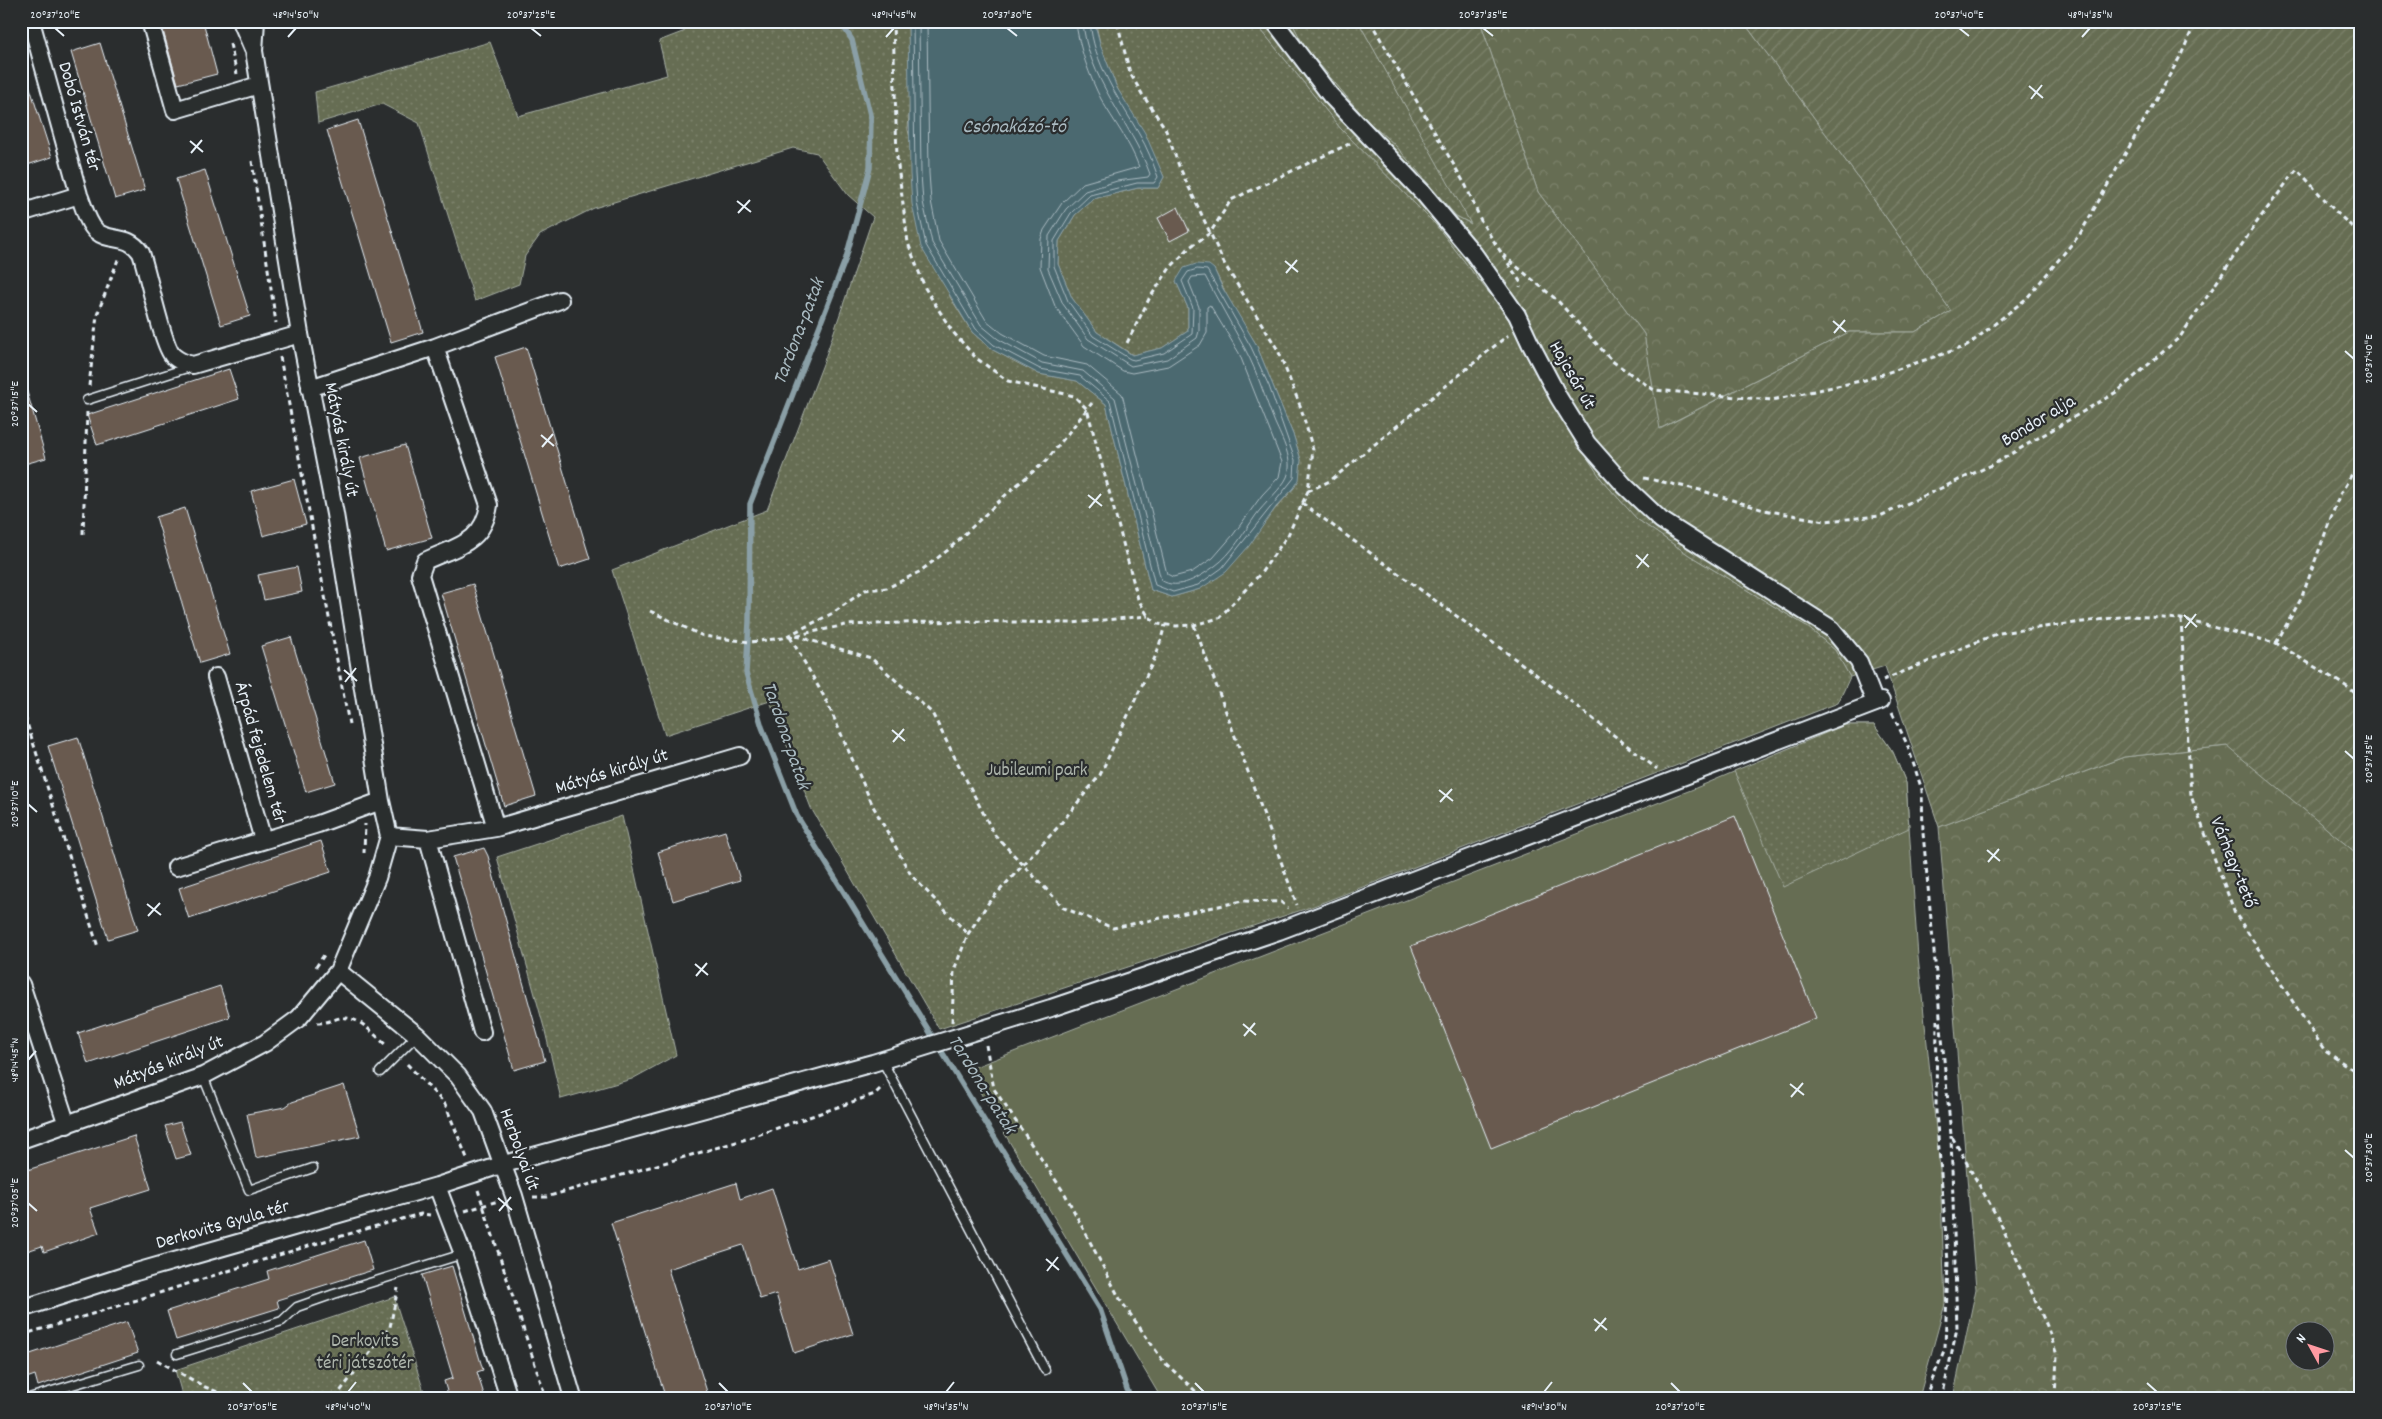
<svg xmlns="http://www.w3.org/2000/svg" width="2382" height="1419" viewBox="0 0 2382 1419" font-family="Dekko,sans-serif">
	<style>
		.grass { fill: #666d52; stroke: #a7afa5 }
		.forest { fill: url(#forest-crowns); stroke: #a7afa5; fill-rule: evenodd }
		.park { fill: url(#park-dots); stroke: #a7afa5 }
		.garden { fill: url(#garden-furrows); stroke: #a7afa5 }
		.water { fill: #4c6970; stroke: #8a9fa6 }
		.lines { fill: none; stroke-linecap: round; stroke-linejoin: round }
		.shore { stroke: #aabbc2; stroke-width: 1 }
		.stream { stroke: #8a9fa6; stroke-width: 5.5 }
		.building { fill: #695a50; stroke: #e8f1f8 }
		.lane-casing { stroke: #e8f1f8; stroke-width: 11 }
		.street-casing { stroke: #e8f1f8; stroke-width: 20 }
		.path { stroke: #e8f1f8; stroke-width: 3; stroke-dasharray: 5 4; stroke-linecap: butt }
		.lane { stroke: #2a2d2e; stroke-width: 8 }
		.street { stroke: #2a2d2e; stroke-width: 16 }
		.ticks { fill: none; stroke: #e8f1f8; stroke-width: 2 }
		.labels { text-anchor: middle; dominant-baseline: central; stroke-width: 4.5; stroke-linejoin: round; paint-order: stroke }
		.street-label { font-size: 19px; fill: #e8f1f8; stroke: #2a2d2e }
		.park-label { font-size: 19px; fill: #aeb6ad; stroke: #2a2d2e }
		.water-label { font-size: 20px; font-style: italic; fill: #aabbc2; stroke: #2a2d2e }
		.neatline { fill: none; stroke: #e8f1f8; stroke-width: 2 }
		.ticks-label { font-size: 12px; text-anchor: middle; fill: #e8f1f8 }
	</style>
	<defs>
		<pattern id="forest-crowns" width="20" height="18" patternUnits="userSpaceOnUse" patternTransform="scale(1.25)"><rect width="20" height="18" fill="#666d52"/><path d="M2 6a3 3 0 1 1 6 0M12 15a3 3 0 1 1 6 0" fill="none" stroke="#7c826c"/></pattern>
		<pattern id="park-dots" width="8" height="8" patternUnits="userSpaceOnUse" patternTransform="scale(1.25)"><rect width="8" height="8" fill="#666d52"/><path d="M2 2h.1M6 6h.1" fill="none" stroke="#7c826c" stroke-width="1.8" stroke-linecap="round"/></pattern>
		<pattern id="garden-furrows" width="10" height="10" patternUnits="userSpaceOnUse" patternTransform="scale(1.25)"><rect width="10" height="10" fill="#666d52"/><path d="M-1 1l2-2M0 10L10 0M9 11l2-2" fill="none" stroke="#7c826c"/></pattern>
	</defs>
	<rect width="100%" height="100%" fill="#2a2d2e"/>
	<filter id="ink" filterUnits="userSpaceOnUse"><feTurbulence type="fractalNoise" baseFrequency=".02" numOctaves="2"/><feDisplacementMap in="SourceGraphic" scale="10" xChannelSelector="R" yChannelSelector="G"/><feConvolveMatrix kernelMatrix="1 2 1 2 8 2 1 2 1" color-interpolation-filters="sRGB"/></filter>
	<g filter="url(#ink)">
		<path class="grass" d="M1845,725h29l19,27 13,31 12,174 22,211 5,136 -26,94h-758l-194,-328 724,-280z"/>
		<path class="forest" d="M1480,21h263l122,166 86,124 -36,21h-66l-190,97 -15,-95 -106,-142z
			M2228,746l133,111v541h-408l23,-109 -37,-462 185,-70zM2294,1332h30v30h-30z"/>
		<path class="park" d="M682,21h226l2,75 -2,34 42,167 22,35 19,17 48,25 38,7 29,23 45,186 21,7 28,-8 46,-40 22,-32 26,-29 7,-28 -7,-23 -38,-93 -27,-44 -15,-31 -38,12 12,27v23l-26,17 -29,7 -36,-23 -25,-34 -14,-34 1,-23 16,-26 18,-16 45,-11h20l6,-11 -23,-49 -24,-40 -16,-41 -6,-26h159l87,108 95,96 71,91 24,49 34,59 37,56 35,39 52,36 116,70 30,25 15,27 -12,26 -527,204 -372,122 -128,-221 -41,-107 -105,34 -53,-165 155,-60 56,-146 50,-147 -25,-22 -31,-42 -24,-5 -199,60 -54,27 -15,21 -6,28 -44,17 -56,-178 -37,-19 -64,19 -3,-31 175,-50 28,74 149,-41 -8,-34 26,-10z
			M1291,21h67l114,203 -16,-8 -61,-71 -29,-25 -62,-74z
			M1845,725h29l19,27 13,31 3,45 -126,59 -49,-116z
			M622,816l54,239 -44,24 -71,20 -16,-68 -48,-174z
			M394,1297l32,101h-243l-8,-28z"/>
		<path class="garden" d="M1254,21h37l13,25 62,74 29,25 61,71 15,8 -113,-203h122l58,171 106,142 16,95 189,-97h66l36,-21 -86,-124 -122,-166h618v836l-134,-111 -103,11 -185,70 -54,-161 -35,11 -15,-27 -30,-25 -116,-70 -52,-36 -35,-39 -37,-56 -34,-59 -24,-49 -71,-91 -95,-96z"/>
		<path class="water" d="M908,21h186l7,26 16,41 28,45 19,44 -6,11h-20l-45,11 -18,16 -16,26 -1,23 14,34 25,34 35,23 30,-7 26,-17v-23l-12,-27 8,-13 12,-4 13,1 5,4 8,18 34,57 38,93 7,23 -2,20 -5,8 -18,19 -27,39 -23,26 -26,17 -28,8 -21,-7 -45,-186 -29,-23 -38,-7 -48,-25 -19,-17 -51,-85 -9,-43 -2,-30z"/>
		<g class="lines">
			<path class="shore" d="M913,21l2,153 2,29 9,42 50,84 18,16 46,24 40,7 30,25 45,184 18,7 25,-7 24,-17 72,-90 1,-18 -26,-74 -18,-39 -44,-77 -10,-1 -9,3 -6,9 11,27 -1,26 -28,19 -30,7 -4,-1 -37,-23 -25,-35 -14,-35v-25l17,-28 19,-18 47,-12h17l4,-6c-5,-14 -11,-30 -19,-43 -20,-35 -46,-71 -49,-113
				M919,21l2,153 2,28 9,41 49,82 17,14 44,24 41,8 32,27 46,182c17,12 40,-4 54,-14 17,-12 29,-34 41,-51 7,-10 27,-28 31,-38 7,-17 -5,-38 -12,-54 -10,-24 -17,-50 -30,-74 -13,-24 -27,-48 -40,-73l-13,1 -3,5 10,25v24l-2,7 -30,21 -36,7 -43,-27 -25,-35 -15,-35 1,-33 17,-27 19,-18 32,-10 31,-4 2,-3c-18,-50 -64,-98 -67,-153
				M927,21l2,152 2,28 8,40 47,79 16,13 42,23 43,9 35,29 45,180 6,3 19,-5 21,-14 20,-23 29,-40 17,-18 3,-15 -43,-109 -29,-48 -3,2v26l-7,12 -32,21 -36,7 -9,-2 -39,-25 -29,-40 -15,-39 1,-28 3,-9 18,-27 21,-20 56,-16c-9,-25 -25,-45 -38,-68 -10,-19 -24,-56 -25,-78"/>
			<path class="stream" d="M840,21l12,19 19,79 -1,49 -24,90 -96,246 -1,118 -3,51 16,54 35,89 303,493 30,89"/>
		</g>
		<path class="building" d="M182,21h21l14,53 -39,10 -16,-57z
			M100,43l45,147 -30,9 -44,-147z
			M21,72h4l27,85 -31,10z
			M358,120l65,212 -32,10 -64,-212z
			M205,170l45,146 -29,9 -45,-146z
			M1178,207l11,24 -19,10 -12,-23z
			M526,347l64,212 -31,10 -64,-212z
			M229,369l10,30 -142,46 -10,-30z
			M26,388l20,70 -25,7v-76z
			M405,445l27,93 -46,13 -26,-93z
			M294,479l12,45 -43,12 -12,-45z
			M185,508l45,146 -30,9 -44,-146z
			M297,567l5,25 -38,8 -6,-25z
			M473,584l63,212 -32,10 -63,-213z
			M291,637l44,146 -29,9 -45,-146z
			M78,737l60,193 -30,9 -60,-193z
			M1735,816l81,202 -325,130 -80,-202z
			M725,831l15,49 -67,21 -15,-49z
			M321,841l10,31 -142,47 -10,-31z
			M484,848l4,8 57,205 -31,9 -61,-213z
			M220,986l10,31 -142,47 -10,-31z
			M344,1085l16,51 -104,22 -9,-44 38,-7 7,-5z
			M180,1122l11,33 -15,4 -11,-33z
			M134,1136l17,53 -61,19 9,25 -55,19 -2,-6 -21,7v-81z
			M736,1183l4,16 32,-11 26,81 31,-10 24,75 -59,19 -18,-59 -16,5 -17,-54 -75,24 41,129h-30l-2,-5 -12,3 -54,-173z
			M364,1240l9,30 -96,30 2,8 -103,32 -9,-29 102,-32 -2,-8z
			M452,1266l31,104 -6,2 8,26h-36l-5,-17 9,-3 -31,-103z
			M127,1322l11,31 -100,33 -3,-11 -14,5v-23z"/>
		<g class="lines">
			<defs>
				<path id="lane" d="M87,400l103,-33
					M882,1060l163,310
					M380,1072l37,-37
					M203,1076l46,114 64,-22
					M177,1354l105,-33 15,-14 37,-13 129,-40
					M29,1398l110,-33"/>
				<path id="street" d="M31,21l48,174c5,12 8,27 17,36 14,12 32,2 45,22 7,19 21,92 32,103 6,5 13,8 20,9l107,-31
					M150,21l25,89 84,-25
					M241,21l12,28
					M1274,21l56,74 94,99 50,60 43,61 13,28 29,55 28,45 37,42 37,35 171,109 27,33 16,41
					M21,213l58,-18
					M435,347l54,158c-6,39 -33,41 -64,56l-5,14 76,253
					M310,388l125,-41 125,-47
					M216,677l47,163
					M389,836l39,3 68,-11 244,-72
					M428,839l54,193
					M176,867l142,-43 63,-23
					M338,971l79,64 41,41 25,35 31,85 59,202
					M21,984l46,141
					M21,1140l182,-64 62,-33 34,-25 39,-47 39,-93 12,-42 -8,-35 -46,-287 -35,-180 -46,-283 2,-30
					M437,1186l26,68 46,144
					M21,1309l115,-37 301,-86 67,-22 369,-101 178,-55 228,-77 602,-230"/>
			</defs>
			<use href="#lane" class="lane-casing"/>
			<use href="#street" class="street-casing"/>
			<path class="path" d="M893,21l4,137 11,85 17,45 27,43 24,27 32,23 66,15 13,13 51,190 10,17 10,8 18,2 18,-1 25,-7 42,-45 27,-38 20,-44 5,-41 -12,-42 -23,-58 -53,-85 -46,-99 -14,-38 -23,-34 -12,-21 -13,-52
				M1370,21l96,165 16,37 39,60 -1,4
				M230,44l7,30
				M252,161l24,162
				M1503,255l55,46 54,60 42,29 118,10 93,-20 102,-34 60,-48 53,-64 101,-179 15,-34
				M1127,343l22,-44 21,-31 20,-21 20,-14 21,-33 122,-58
				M280,357l69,367
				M89,386l8,-71 22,-58
				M1644,478l56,12 64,20 61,11 55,-5 114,-52 124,-73 62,-54 77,-115 40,-53 38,42 26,24
				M1308,491l22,-10 178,-146
				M1302,503l231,169 124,97
				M83,534l4,-122
				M650,611l53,25 47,6 33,-4 50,-25 32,-23 22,-2 32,-16 29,-22 64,-61 34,-28 46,-58
				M2181,619l10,177 44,117 90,138 36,24
				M1194,625l103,280
				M796,636l75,22 61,55 62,121 70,74 49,20 130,-27 38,1 7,6
				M788,637l58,-12 114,-4 112,2 76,-7
				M790,637l36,63 47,106 38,69 57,59
				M2276,643l25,-44 38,-103 22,-37
				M1883,680l116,-47 129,-17 53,3 95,24 73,45 12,10
				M1892,713l15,31 15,46 1,43 28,302 49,87 47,104 10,29 -2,43
				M25,717l73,230
				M364,853l1,-29
				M316,967l8,-12
				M952,1022l2,-52 14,-36 21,-32 69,-75 42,-52 57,-122 8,-28
				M317,1023c9,0 15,-3 23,-5 19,-3 34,17 47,28
				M986,1045l8,44 71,105 56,107 43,61 39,36
				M407,1064l38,40 22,54
				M478,1190l68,208
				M533,1197h13l197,-57 132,-46 8,-8
				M465,1211l33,-10
				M21,1335c134,-38 265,-86 400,-121l9,1
				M157,1360l48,27 28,11
				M335,1398l55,-71 8,-39
				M1925,1398l20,-50 3,-86 -12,-151 1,-91
				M1942,1398l15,-70 -6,-192"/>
			<use href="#lane" class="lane"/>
			<use href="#street" class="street"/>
		</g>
	</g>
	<path class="ticks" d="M55,28l9,8M531,28l10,8M1007,28l10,8M1483,28l10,8M1959,28l10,8M288,37l8,-9M886,37l8,-9M2082,37l8,-9M2029,86l14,12M2031,99l11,-14M190,141l13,11M191,153l11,-13M737,201l14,11M738,213l12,-13M1285,261l13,11M1286,273l11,-13M1833,321l13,11M1834,333l11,-13M2345,351l9,8M28,404l9,8M541,435l13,11M542,447l11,-13M1088,495l14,11M1089,508l12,-14M1636,555l13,12M1637,568l11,-14M2184,615l13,12M2185,628l11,-14M344,670l13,11M345,682l11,-14M892,730l13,11M893,742l11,-13M2345,751l9,8M1439,790l14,11M1440,802l12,-13M28,804l9,8M1987,850l13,11M1988,862l11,-13M147,904l14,11M148,916l12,-13M695,964l13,11M696,976l11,-13M1243,1024l13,11M1244,1036l11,-13M28,1060l8,-9M1790,1084l14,11M1791,1097l12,-14M2345,1150l9,8M498,1198l14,12M28,1203l9,8M499,1211l12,-14M1046,1259l13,11M1047,1271l11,-14M1594,1319l13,11M1595,1331l11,-13M243,1383l9,9M719,1383l9,9M1195,1383l9,9M1671,1383l9,9M2147,1383l10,9M348,1392l8,-10M946,1392l8,-10M1544,1392l8,-10"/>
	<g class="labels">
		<g class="street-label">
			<text transform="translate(78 117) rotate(74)">Dobó István tér</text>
			<text transform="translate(1571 376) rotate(60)">Hajcsár út</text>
			<text transform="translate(2039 422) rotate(-31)">Bondor alja</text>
			<text transform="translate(340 440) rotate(79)">Mátyás király út</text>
			<text transform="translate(259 753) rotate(74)">Árpád fejedelem tér</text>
			<text transform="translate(612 773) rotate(-17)">Mátyás király út</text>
			<text transform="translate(2232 863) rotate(68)">Várhegy-tető</text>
			<text transform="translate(169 1064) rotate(-22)">Mátyás király út</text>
			<text transform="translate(518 1150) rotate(70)">Herbolyai út</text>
			<text transform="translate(223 1226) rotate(-16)">Derkovits Gyula tér</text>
		</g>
		<g class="park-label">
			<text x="1037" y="771">Jubileumi park</text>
			<text x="365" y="1342">Derkovits<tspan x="365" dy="22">téri játszótér</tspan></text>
		</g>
		<g class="water-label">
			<text x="1014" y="128">Csónakázó-tó</text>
			<text transform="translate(800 332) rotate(-69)">Tardona-patak</text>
			<text transform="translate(785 736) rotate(71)">Tardona-patak</text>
			<text transform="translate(981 1085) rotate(58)">Tardona-patak</text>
		</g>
	</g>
	<rect width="2382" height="1419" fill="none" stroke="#2a2d2e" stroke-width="55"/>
	<g transform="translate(2310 1346) rotate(310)"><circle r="24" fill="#2a2d2e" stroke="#767b7f"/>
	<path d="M0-4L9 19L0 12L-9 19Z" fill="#ff9aa2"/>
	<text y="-8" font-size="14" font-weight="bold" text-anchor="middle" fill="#e8f1f8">N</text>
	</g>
	<rect x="28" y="28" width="2326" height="1364" class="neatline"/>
	<g class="ticks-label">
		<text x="55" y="18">20°37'20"E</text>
		<text x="296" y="18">48°14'50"N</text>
		<text x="531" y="18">20°37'25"E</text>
		<text x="894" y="18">48°14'45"N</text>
		<text x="1007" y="18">20°37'30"E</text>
		<text x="1483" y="18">20°37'35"E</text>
		<text x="1959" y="18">20°37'40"E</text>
		<text x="2090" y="18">48°14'35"N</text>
		<text transform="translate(2368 359) rotate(-90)" y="4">20°37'40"E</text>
		<text transform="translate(14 404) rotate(-90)" y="4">20°37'15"E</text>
		<text transform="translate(2368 759) rotate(-90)" y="4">20°37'35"E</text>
		<text transform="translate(14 804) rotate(-90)" y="4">20°37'10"E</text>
		<text transform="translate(14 1060) rotate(-90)" y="4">48°14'45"N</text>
		<text transform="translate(2368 1158) rotate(-90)" y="4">20°37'30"E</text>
		<text transform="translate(14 1203) rotate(-90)" y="4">20°37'05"E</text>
		<text x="252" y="1410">20°37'05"E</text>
		<text x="348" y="1410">48°14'40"N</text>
		<text x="728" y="1410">20°37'10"E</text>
		<text x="946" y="1410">48°14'35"N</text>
		<text x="1204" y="1410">20°37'15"E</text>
		<text x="1544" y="1410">48°14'30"N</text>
		<text x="1680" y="1410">20°37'20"E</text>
		<text x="2157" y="1410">20°37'25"E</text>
	</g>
</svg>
